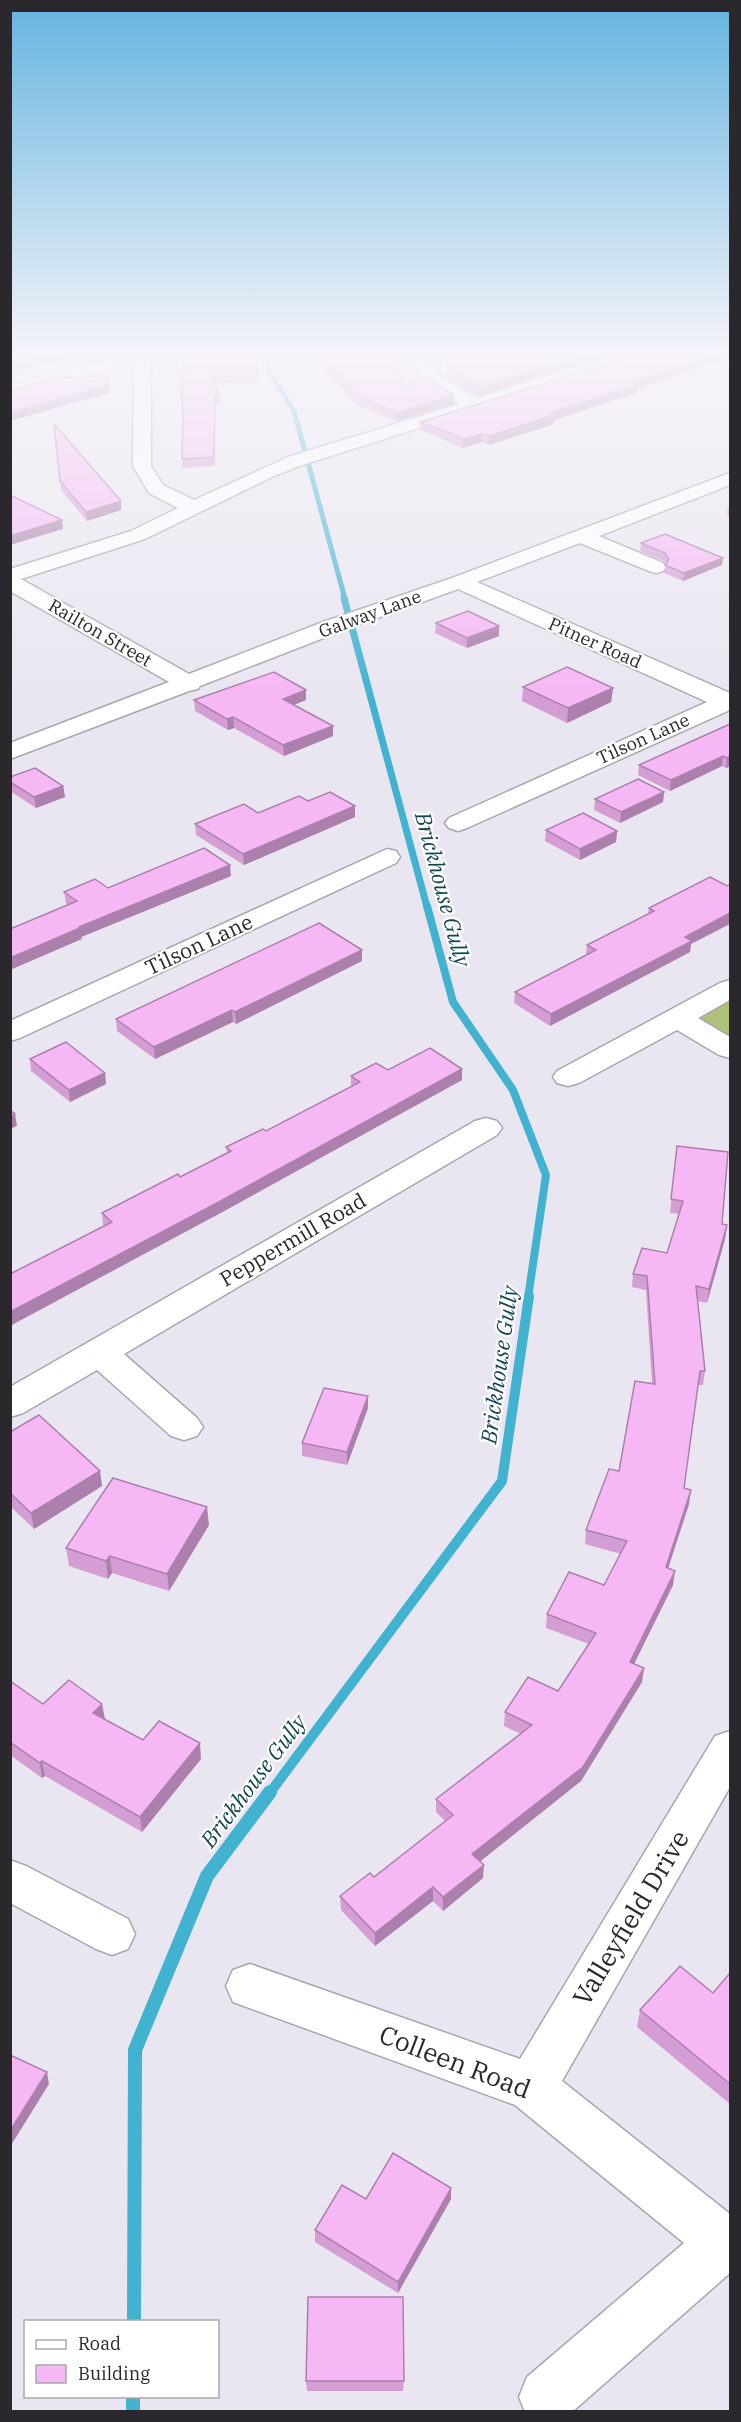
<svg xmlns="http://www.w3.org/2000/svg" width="741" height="2422" font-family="'IBM Plex Serif',serif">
<rect width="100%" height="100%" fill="#eae6f1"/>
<polygon fill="#aec27c" points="730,989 730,1049 679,1019"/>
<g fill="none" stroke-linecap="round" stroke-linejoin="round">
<polyline stroke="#41b3d1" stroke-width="5" points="266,356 268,370 294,411 345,599"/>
<polyline stroke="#41b3d1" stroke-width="7" points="344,598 427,907"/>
<polyline stroke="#41b3d1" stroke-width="8" points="427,906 453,1002 513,1090 546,1175 528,1298"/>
<polyline stroke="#41b3d1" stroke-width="10" points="269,1794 502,1481 529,1296"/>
<g stroke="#41b3d1" stroke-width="14">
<polyline points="134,2322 135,2050 207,1876 270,1792"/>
<polyline points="133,2396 133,2412"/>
</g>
<g stroke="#a9a5af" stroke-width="3">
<g id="minor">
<path d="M118,356H151V466L163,485L194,500L288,457L460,404C436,393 420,380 411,356H427L441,377L477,398L612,356H638L636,360L302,465L274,476L145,539L21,579L189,674L323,622L452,578L730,473V485L599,536L663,563L666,567L663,571L656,573L649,571L580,543L477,582L730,693V710L467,828L458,831L449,828L445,823L449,818L707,702L458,589L339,632L200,686L198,689L189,691L10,759V743L169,682L10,591V569L131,531L178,508L149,493L133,466L134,362L10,396V385Z"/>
<polygon points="387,849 396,851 400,857 396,863 20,1038 10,1041 10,1021"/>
<polygon points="730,980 730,1000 698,1018 730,1037 730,1058 719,1055 677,1030 579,1083 568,1086 557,1083 553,1077 557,1071 720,983"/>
<polygon points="486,1118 497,1121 502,1128 497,1135 124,1354 197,1418 203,1427 197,1436 184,1440 171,1436 97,1370 23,1413 10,1417 10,1387 475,1121"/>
<polygon points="730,1731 730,1787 562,2081 730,2214 730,2273 572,2412 525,2412 519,2397 527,2377 684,2243 515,2105 233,2002 226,1986 233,1970 250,1964 520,2059 715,1736"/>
<polygon points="10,1860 26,1866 128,1919 135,1934 128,1949 112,1955 96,1949 10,1903"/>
</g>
</g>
<use href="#minor" fill="#fff" fill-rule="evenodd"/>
</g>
<g fill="#d49dd3">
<polygon points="257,356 258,382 215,384 219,396 220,404 215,405 215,466 182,468 183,416 182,388 179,372"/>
<polygon points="314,356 392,356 404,386 454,404 397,421 359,406 314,362"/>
<polygon points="493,356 604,356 477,396 446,377 446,369"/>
<polygon points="637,389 636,393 554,420 554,424 489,445 482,442 463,448 420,430 420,422"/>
<polygon points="54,424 121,501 121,510 87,521 61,490"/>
<polygon points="730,506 730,517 727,515 728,507"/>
<polygon points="641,543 722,565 683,581 664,573 666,564 664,561 640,551"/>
<polygon points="436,623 499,636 467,648 435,633"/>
<polygon points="523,687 613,688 611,702 567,723 522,701"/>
<polygon points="306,690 306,700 294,705 333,736 284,756 234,728 228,730 195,711 194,700"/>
<polygon points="730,724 730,766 726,768 722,766 670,791 638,775 639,765"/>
<polygon points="10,777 63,786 65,797 36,808 10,791"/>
<polygon points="664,792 663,802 620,823 594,810 595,799"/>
<polygon points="308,801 355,806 355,817 244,865 196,835 195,824 258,813"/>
<polygon points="546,830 617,831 616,842 580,860 545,841"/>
<polygon points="231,876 81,937 82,939 67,905 66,903 64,892"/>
<polygon points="710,877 691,944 690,952 550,1026 514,1003 515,992 586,955 587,945 648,914 649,908"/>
<polygon points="362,961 236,1024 233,1022 155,1059 117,1031 116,1019"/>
<polygon points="30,1059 105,1073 106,1084 70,1102 31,1071"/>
<polygon points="388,1070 462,1080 215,1216 103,1225 102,1213 180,1177 227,1153 226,1147 266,1131 351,1087 351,1076"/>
<polygon points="677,1146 722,1224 727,1225 725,1239 707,1303 698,1301 705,1371 703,1385 698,1385 684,1488 689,1504 668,1568 673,1585 634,1664 644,1668 642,1682 581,1781 480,1861 483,1878 443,1911 433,1901 375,1946 341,1910 340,1896 374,1877 445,1821 436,1812 436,1799 521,1734 504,1726 505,1712 558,1691 589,1644 546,1628 547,1614 604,1585 621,1554 585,1544 586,1530 619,1471 652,1384 646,1290 632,1287 633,1274 667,1253 679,1214 670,1213"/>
<polygon points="368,1396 368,1408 347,1465 302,1456 302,1443"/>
<polygon points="10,1432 100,1471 102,1486 34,1529 10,1506"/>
<polygon points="209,1525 169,1591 112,1573 108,1579 69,1566 66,1548"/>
<polygon points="10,1681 43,1704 102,1704 104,1719 143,1740 201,1759 142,1832 45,1776 42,1778 10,1755"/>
<polygon points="730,1973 730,2104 637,2027 640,2010 713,1993"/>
<polygon points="451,2188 451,2199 398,2293 315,2242 315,2230 366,2199"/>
<polygon points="306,2381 404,2381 403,2391 307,2391"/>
</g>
<g fill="#ac80ac">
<polygon points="44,356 74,356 10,373 10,365"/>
<polygon points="580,356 604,356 477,396 478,388"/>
<polygon points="712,356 730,356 730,357 637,389 636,393 554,420 554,424 489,445 489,436 632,383"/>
<polygon points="109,385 109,393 10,421 10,413"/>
<polygon points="454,395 454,404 397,421 397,413"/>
<polygon points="482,434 482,442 463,448 464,439"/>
<polygon points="121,501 121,510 87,521 86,512"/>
<polygon points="62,520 63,529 10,545 10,536"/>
<polygon points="723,558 722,565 683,581 684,573"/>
<polygon points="499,626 499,636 467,648 467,638"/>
<polygon points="613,688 611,702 567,723 568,708"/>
<polygon points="306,690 306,700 283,709 283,699"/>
<polygon points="233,717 234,728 228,730 227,719"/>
<polygon points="333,726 333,736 284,756 283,745"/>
<polygon points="723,756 722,766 670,791 671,780"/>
<polygon points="730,756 730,766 726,768 727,758"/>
<polygon points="63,786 65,797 36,808 34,797"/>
<polygon points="664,792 663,802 620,823 621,812"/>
<polygon points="355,806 355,817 244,865 243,854"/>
<polygon points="617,831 616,842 580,860 580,849"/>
<polygon points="230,865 231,876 81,937 82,939 10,970 10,958 79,927"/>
<polygon points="730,913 730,924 691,944 690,952 550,1026 551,1014 685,937"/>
<polygon points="362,950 362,961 236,1024 235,1012"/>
<polygon points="232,1010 233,1022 155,1059 154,1047"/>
<polygon points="462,1069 462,1080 215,1216 10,1326 10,1312"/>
<polygon points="105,1073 106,1084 70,1102 69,1090"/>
<polygon points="15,1114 17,1126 10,1129 10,1117"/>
<polygon points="727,1225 725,1239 707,1303 709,1289"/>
<polygon points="368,1396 368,1408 347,1465 347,1452"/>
<polygon points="100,1471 102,1486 34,1529 31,1513"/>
<polygon points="691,1490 689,1504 664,1581 666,1567"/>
<polygon points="207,1507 209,1525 169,1591 167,1574"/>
<polygon points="110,1556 112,1573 108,1579 106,1561"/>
<polygon points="675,1571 673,1585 628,1676 630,1662"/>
<polygon points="644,1668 642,1682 581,1781 472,1868 472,1854"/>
<polygon points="102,1704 105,1719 93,1713"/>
<polygon points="200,1743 201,1759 142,1832 140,1817"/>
<polygon points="42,1761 45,1776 42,1778 40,1763"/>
<polygon points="484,1865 483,1878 443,1911 443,1897"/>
<polygon points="433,1887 433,1901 375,1946 375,1933"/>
<polygon points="47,2072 49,2084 10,2147 10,2131"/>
<polygon points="451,2188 451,2199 398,2293 398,2282"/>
</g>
<g fill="#f6b7f5" stroke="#ac80ac" stroke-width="1.5">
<polygon points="10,356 44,356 10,365"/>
<polygon points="183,356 257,356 257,374 212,376 219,396 215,396 214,457 182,459 183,414 181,389 183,388 179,372 184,371"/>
<polygon points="316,356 392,356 404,386 428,378 454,395 397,413 359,397"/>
<polygon points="448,356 486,356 486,358 493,356 580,356 478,388 446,369"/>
<polygon points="632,356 712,356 632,383 637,385 549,413 554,415 489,436 482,434 464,439 420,422"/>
<polygon points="107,375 109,385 10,413 10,390 55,378"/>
<polygon points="54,424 121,501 86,512 60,481"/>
<polygon points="10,495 62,520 10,536"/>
<polygon points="665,534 723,558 684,573 665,565 669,559 665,553 641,543"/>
<polygon points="468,611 499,626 467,638 436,623"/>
<polygon points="567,667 613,688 568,708 523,687"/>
<polygon points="274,672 306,690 283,699 333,726 283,745 233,717 227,719 194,700"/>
<polygon points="730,724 730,756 727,758 723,756 671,780 639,765"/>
<polygon points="35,768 63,786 34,797 10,782 10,777"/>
<polygon points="638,779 664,792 621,812 595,799"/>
<polygon points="330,792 355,806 243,854 195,824 244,804 258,813 299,796 308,801"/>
<polygon points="583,813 617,831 580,849 546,830"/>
<polygon points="204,848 230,865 79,927 80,928 10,958 10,929 77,901 64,892 95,879 108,888"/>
<polygon points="710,877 727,886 730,884 730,913 685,937 692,941 551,1014 515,992 596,950 587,945 654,911 649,908"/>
<polygon points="319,923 362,950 235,1012 232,1010 154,1047 116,1019"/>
<polygon points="66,1042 105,1073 69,1090 30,1059"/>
<polygon points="430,1048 462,1069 215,1204 10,1312 10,1274 112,1222 102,1213 178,1174 180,1177 231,1151 226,1147 263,1129 266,1131 360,1082 351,1076 376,1063 388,1070"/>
<polygon points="10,1110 15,1114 10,1117"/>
<polygon points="677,1146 728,1152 722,1224 727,1225 709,1289 696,1286 705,1371 700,1371 684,1488 691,1490 666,1567 675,1571 630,1662 644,1668 583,1767 472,1854 484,1865 443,1897 433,1887 375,1933 340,1896 370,1873 374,1877 453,1815 436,1799 532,1725 505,1712 528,1677 558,1691 596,1633 547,1614 569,1572 604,1585 627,1541 586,1530 609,1469 619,1471 635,1381 655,1384 647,1276 633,1274 642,1248 667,1253 683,1201 671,1199"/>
<polygon points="324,1388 368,1396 347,1452 302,1443"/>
<polygon points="39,1415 100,1471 31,1513 10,1493 10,1432"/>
<polygon points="113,1478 207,1507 167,1574 110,1556 106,1561 66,1548"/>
<polygon points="69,1680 102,1704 93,1713 143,1740 159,1721 200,1743 140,1817 42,1761 40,1763 10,1742 10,1681 43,1704"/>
<polygon points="680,1966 713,1993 730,1973 730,2084 640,2010"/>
<polygon points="10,2055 47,2072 10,2131"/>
<polygon points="393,2153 451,2188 398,2282 315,2230 342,2185 366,2199"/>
<polygon points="308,2297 403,2297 404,2381 306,2381"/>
</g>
<linearGradient id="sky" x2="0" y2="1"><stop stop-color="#65b4df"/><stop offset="0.51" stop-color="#f6f4f9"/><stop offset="1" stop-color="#f6f4f9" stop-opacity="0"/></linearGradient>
<rect width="741" height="695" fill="url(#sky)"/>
<g text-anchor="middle" stroke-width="4.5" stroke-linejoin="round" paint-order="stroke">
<g font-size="18" fill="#2a282c" stroke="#fff">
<text transform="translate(370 614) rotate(-20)" y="6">Galway Lane</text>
<text transform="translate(100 633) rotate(30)" y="6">Railton Street</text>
<text transform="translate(595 643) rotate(24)" y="6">Pitner Road</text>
<text transform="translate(643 739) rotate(-24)" y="6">Tilson Lane</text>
</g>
<g font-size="21" fill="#2a282c" stroke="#fff">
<text transform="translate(199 945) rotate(-25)" y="7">Tilson Lane</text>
<text transform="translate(293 1240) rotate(-30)" y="7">Peppermill Road</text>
</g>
<g font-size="22" font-style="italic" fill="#134551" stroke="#fff">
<text transform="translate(443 889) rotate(75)" y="8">Brickhouse Gully</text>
<text transform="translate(499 1365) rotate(-82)" y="8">Brickhouse Gully</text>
<text transform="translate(253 1781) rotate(-53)" y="8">Brickhouse Gully</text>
</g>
<g font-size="26" fill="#2a282c" stroke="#fff">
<text transform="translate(631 1918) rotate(-59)" y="9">Valleyfield Drive</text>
<text transform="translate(455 2062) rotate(21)" y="9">Colleen Road</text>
</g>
</g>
<rect width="741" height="2422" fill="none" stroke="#2a282c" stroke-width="24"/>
<rect x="24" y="2320" width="195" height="78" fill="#ffffff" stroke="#aaa9ab" stroke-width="1.5"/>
<rect x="36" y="2340" width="30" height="9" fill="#ffffff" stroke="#aaa9ab" stroke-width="1.5"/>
<text x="78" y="2350" font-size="18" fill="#2a282c">Road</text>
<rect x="36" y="2365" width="30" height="18" fill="#f6b7f5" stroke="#aaa9ab" stroke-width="1.5"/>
<text x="78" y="2380" font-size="18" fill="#2a282c">Building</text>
</svg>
